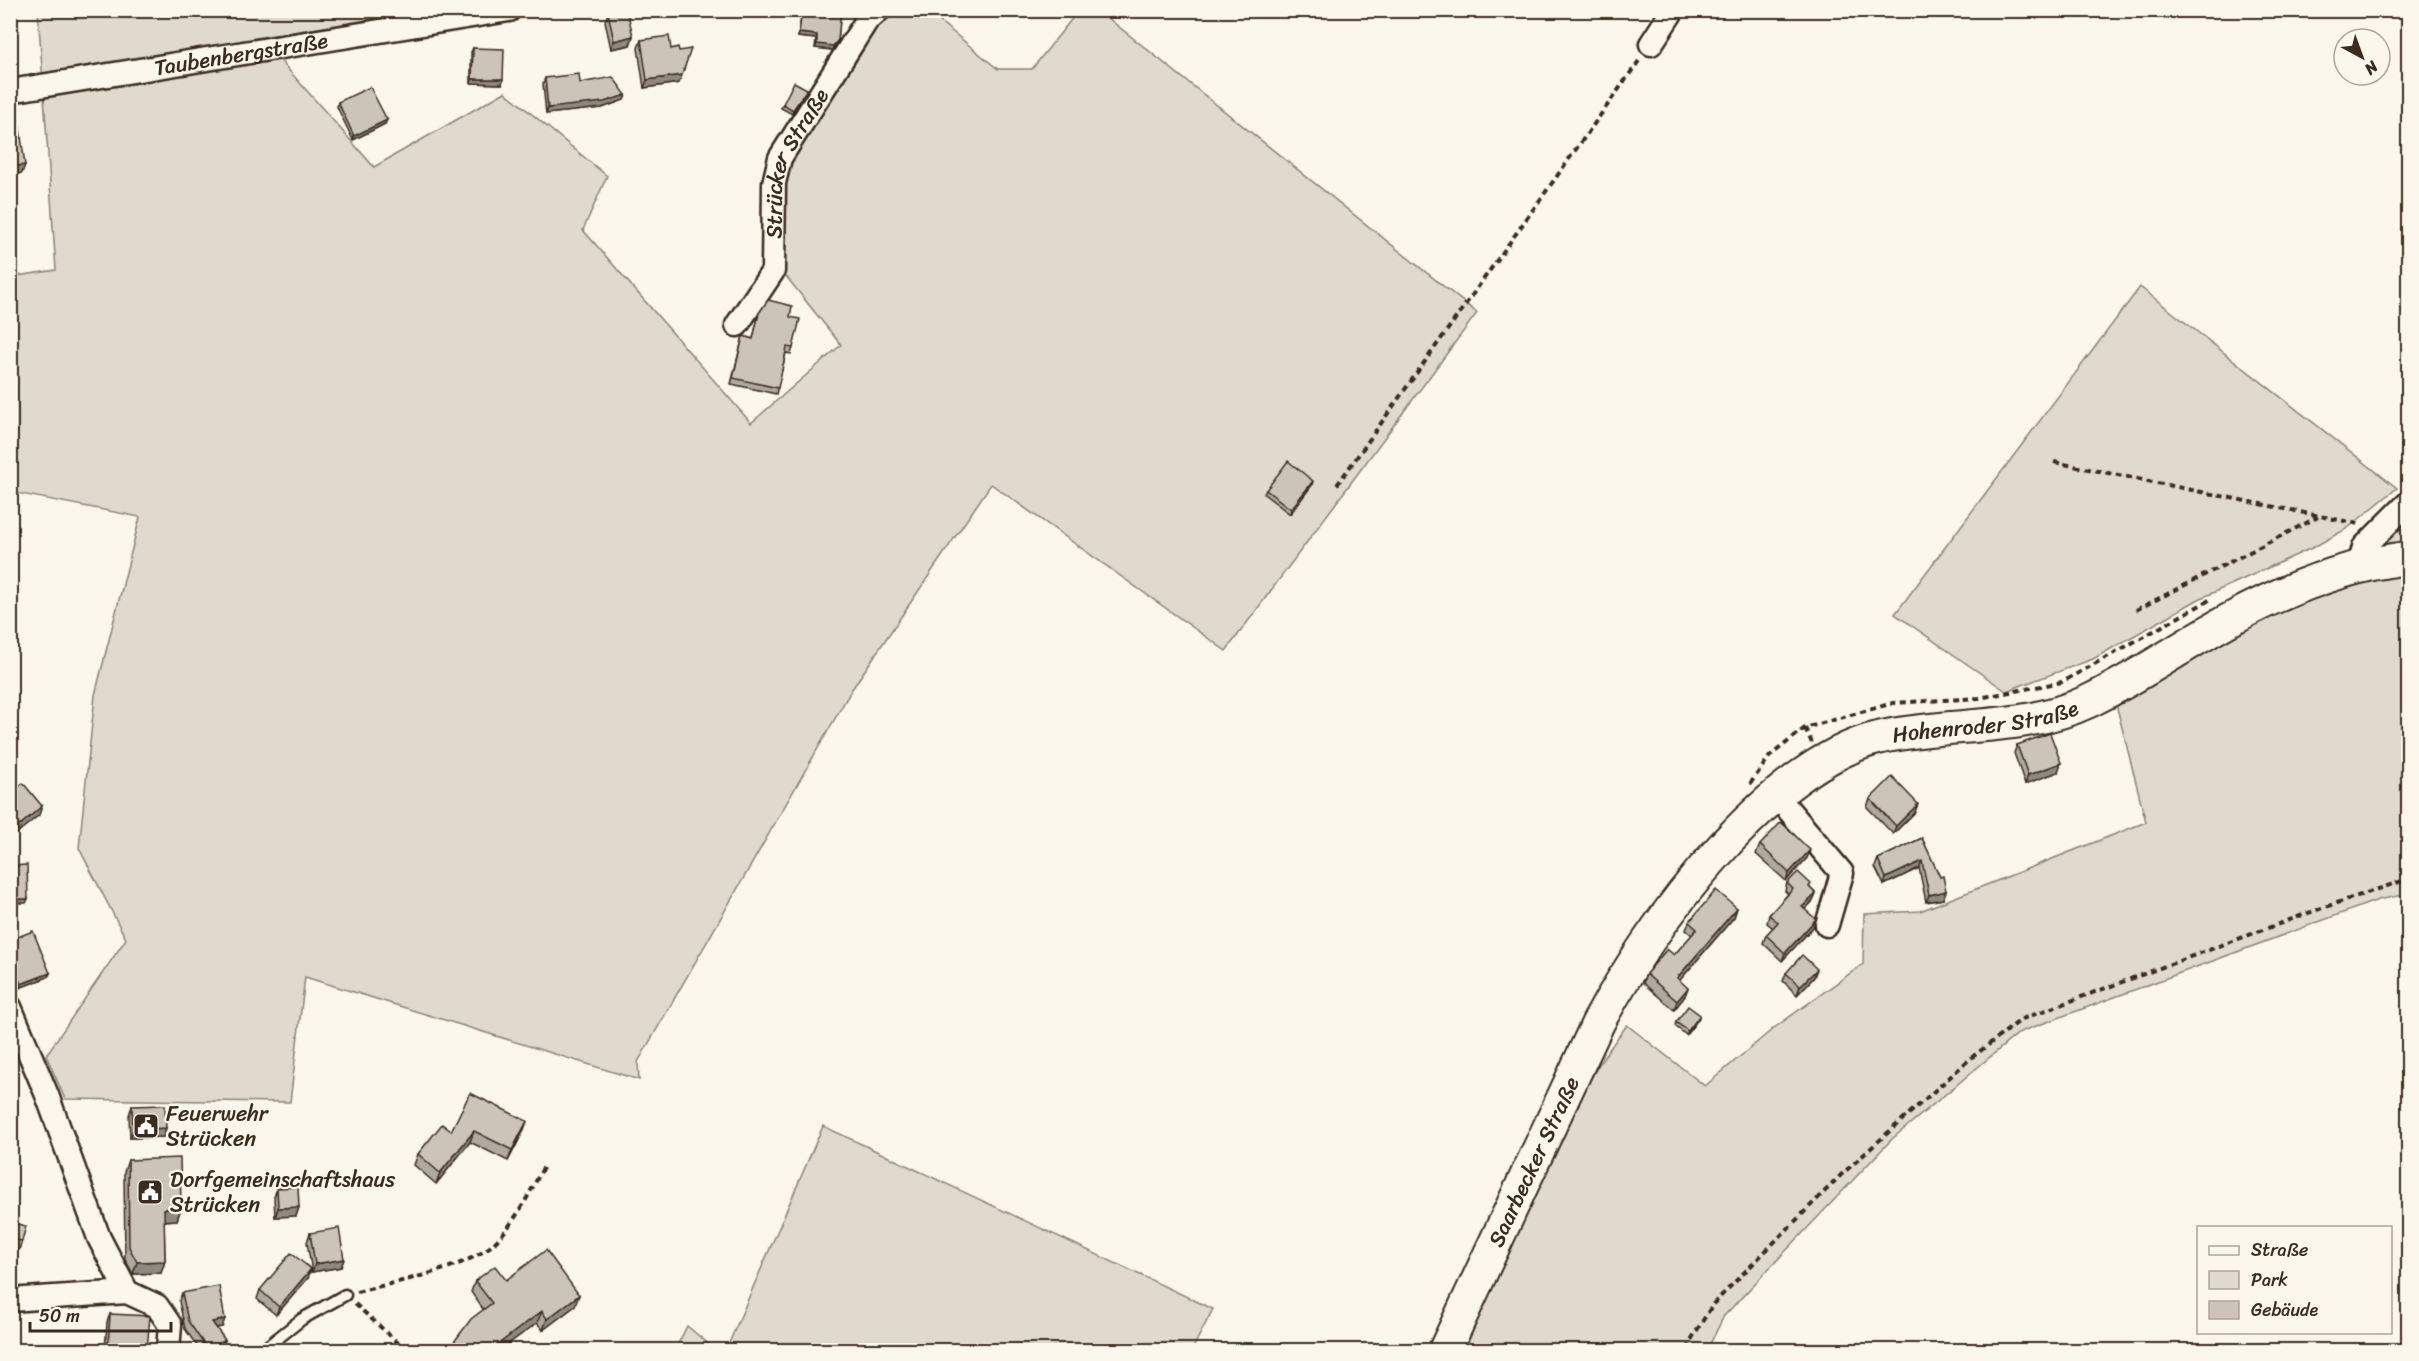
<svg xmlns="http://www.w3.org/2000/svg" width="2419" height="1361" font-family="Sriracha,sans-serif">
<rect width="100%" height="100%" fill="#fbf7ec"/>
<filter id="ink" filterUnits="userSpaceOnUse"><feTurbulence type="fractalNoise" baseFrequency=".0167" numOctaves="2"/><feDisplacementMap in="SourceGraphic" scale="12" xChannelSelector="R" yChannelSelector="G"/><feConvolveMatrix kernelMatrix="1 2 1 2 8 2 1 2 1" color-interpolation-filters="sRGB"/></filter>
<g filter="url(#ink)">
<g fill="#dfd9ce" stroke="#8d8276" stroke-width="1.5">
<polygon points="38,11 437,11 264,42 374,167 505,92 607,176 583,230 751,423 841,345 785,275 780,182 799,147 875,24 891,11 927,11 998,69 1032,69 1078,11 1099,11 1477,313 1226,651 991,484 852,689 638,1062 639,1080 305,977 290,1102 65,1099 46,1055 126,939 79,848 95,695 140,517 11,492 11,277 56,270"/>
<polygon points="2140,287 2397,488 2348,528 2314,547 2199,599 2093,659 2006,691 1895,614"/>
<polygon points="2408,514 2408,546 2385,548 2388,534"/>
<path d="M2408,569V894L2378,900L2020,1032L1892,1139L1724,1316L1707,1350H1461C1510,1240 1553,1121 1627,1025L1705,1086L1774,1028L1863,964L1864,914L1920,911L2146,822L2116,704L2244,628L2359,575Z"/>
<polygon points="823,1126 1213,1309 1192,1350 726,1350"/>
<polygon points="687,1326 716,1350 675,1350"/>
</g>
<g fill="none" stroke-linecap="round" stroke-linejoin="round">
<g stroke="#3b2a1e" stroke-width="15">
<polyline id="service" points="263,1350 302,1319 345,1295"/>
</g>
<g stroke="#3b2a1e" stroke-width="27">
<g id="minor">
<polyline points="1651,44 1673,10"/>
<path id="s1" d="M10,91L509,10"/>
<path id="s2" d="M737,325L773,271L774,183L780,158L867,20L879,10"/>
<polyline points="2359,566 2364,547 2408,503"/>
<polyline points="1776,795 1842,873 1827,925"/>
<polyline points="10,1007 47,1095 99,1238 127,1292 157,1306 170,1325 168,1350"/>
<polyline points="10,1300 127,1292"/>
</g>
</g>
<g stroke="#3b2a1e" stroke-width="36">
<g id="secondary">
<path id="s3" d="M1445,1350L1598,1023C1650,926 1769,762 1882,737C1950,722 2024,732 2089,701C2137,678 2182,646 2229,620C2284,590 2346,565 2408,558"/>
</g>
</g>
<g stroke="#3b2a1e" stroke-width="4" stroke-dasharray="6 4.5" stroke-linecap="butt">
<polyline points="2054,462 2359,524"/>
<polyline points="1337,485 1641,58"/>
<polyline points="2136,610 2318,517"/>
<polyline points="1805,728 1812,743"/>
<polyline points="1750,784 1770,756 1805,728 1893,703 1979,698 2062,682 2213,598"/>
<path d="M357,1292C394,1282 462,1270 491,1246C515,1224 529,1194 544,1166"/>
<polyline points="355,1304 406,1350"/>
<polyline points="1688,1350 1691,1340 1713,1304 1841,1175 1971,1058 2022,1019 2322,908 2408,879"/>
</g>
<use href="#service" stroke="#fbf7ec" stroke-width="10"/>
<use href="#minor" stroke="#fbf7ec" stroke-width="22"/>
<use href="#secondary" stroke="#fbf7ec" stroke-width="32"/>
</g>
<g fill="#afa99f" stroke="#3b2a1e" stroke-width="1.5">
<polygon points="802,10 841,10 838,40 832,50 815,48 816,39 798,37"/>
<polygon points="973,10 986,10 981,17"/>
<polygon points="608,13 633,36 630,45 611,49 605,21"/>
<polygon points="641,40 671,49 679,83 644,88 638,48"/>
<polygon points="473,48 502,84 471,83 471,52"/>
<polygon points="545,78 580,83 626,95 624,100 602,108 546,114 543,84"/>
<polygon points="805,93 792,114 781,108 783,104"/>
<polygon points="338,102 385,124 353,140 337,107"/>
<polygon points="759,313 790,317 793,348 791,354 786,353 776,394 731,384 743,336 753,339"/>
<polygon points="1312,485 1290,514 1264,494 1266,490"/>
<polygon points="2017,745 2058,772 2025,784 2014,753"/>
<polygon points="1870,799 1915,812 1893,834 1867,807"/>
<polygon points="1922,838 1946,891 1943,899 1926,902 1919,868 1884,885 1875,867 1878,859"/>
<polygon points="1760,845 1807,858 1786,881 1756,854"/>
<polygon points="1787,883 1810,888 1816,894 1813,901 1805,909 1813,927 1782,961 1763,943 1766,935 1773,928 1767,923 1769,915 1788,894 1785,891"/>
<polygon points="1737,908 1734,917 1680,980 1685,996 1674,1010 1643,983 1646,974 1674,955 1692,935 1686,930 1689,922"/>
<polygon points="10,940 50,973 48,977 19,988 10,967"/>
<polygon points="1786,973 1814,977 1797,995 1783,981"/>
<polygon points="1698,1019 1686,1035 1675,1026 1676,1022"/>
<polygon points="132,1106 166,1128 163,1137 130,1138 129,1115"/>
<polygon points="527,1121 523,1132 508,1161 470,1142 436,1184 414,1165 418,1154 451,1131"/>
<polygon points="128,1160 181,1208 177,1220 164,1221 165,1261 161,1273 133,1274 125,1259 124,1172"/>
<polygon points="277,1188 299,1207 296,1216 275,1217 274,1197"/>
<polygon points="10,1222 22,1241 19,1250 10,1248"/>
<polygon points="310,1233 344,1259 341,1267 312,1272 307,1242"/>
<polygon points="308,1278 276,1315 257,1299 260,1290"/>
<polygon points="506,1280 575,1306 543,1330 537,1323 483,1309 471,1292 475,1281"/>
<polygon points="182,1293 222,1327 216,1328 225,1340 222,1348 218,1350 200,1350 185,1329 179,1301"/>
<polygon points="110,1314 147,1350 105,1350 107,1322"/>
</g>
<g fill="#8f8982" stroke="#3b2a1e" stroke-width="1.5">
<polygon points="799,33 817,35 816,39 798,37"/>
<polygon points="633,36 630,45 611,49 614,41"/>
<polygon points="838,40 832,50 815,48 817,44"/>
<polygon points="682,75 679,83 644,88 647,80"/>
<polygon points="472,79 503,79 502,84 471,83"/>
<polygon points="807,89 805,93 792,114 793,110"/>
<polygon points="626,95 624,100 602,108 546,114 548,108"/>
<polygon points="387,120 385,124 353,140 354,136"/>
<polygon points="25,165 22,173 10,175 10,167"/>
<polygon points="1313,481 1312,485 1290,514 1291,509"/>
<polygon points="2061,763 2058,772 2025,784 2028,775"/>
<polygon points="1918,804 1915,812 1893,834 1896,826"/>
<polygon points="42,806 39,815 10,839 12,832"/>
<polygon points="1810,850 1807,858 1786,881 1789,873"/>
<polygon points="1922,861 1919,868 1884,885 1886,878"/>
<polygon points="1946,891 1943,899 1926,902 1929,895"/>
<polygon points="1816,894 1813,901 1799,915 1802,907"/>
<polygon points="10,899 28,899 26,903 10,903"/>
<polygon points="1737,908 1734,917 1674,987 1677,978"/>
<polygon points="1816,919 1813,927 1782,961 1785,953"/>
<polygon points="1817,969 1814,977 1797,995 1800,986"/>
<polygon points="50,973 48,977 19,988 21,984"/>
<polygon points="1688,988 1685,996 1674,1010 1677,1001"/>
<polygon points="1700,1015 1698,1019 1686,1035 1688,1031"/>
<polygon points="527,1121 523,1132 508,1161 512,1150"/>
<polygon points="166,1128 163,1137 130,1138 133,1130"/>
<polygon points="474,1131 470,1142 436,1184 440,1173"/>
<polygon points="299,1207 296,1216 275,1217 278,1208"/>
<polygon points="181,1208 177,1220 159,1221 164,1209"/>
<polygon points="344,1259 341,1267 312,1272 315,1264"/>
<polygon points="165,1261 161,1273 133,1274 137,1262"/>
<polygon points="311,1269 308,1278 276,1315 279,1307"/>
<polygon points="579,1295 575,1306 543,1330 547,1319"/>
<polygon points="542,1311 537,1323 500,1350 494,1350 501,1342"/>
<polygon points="225,1319 222,1327 209,1329 212,1322"/>
<polygon points="225,1340 222,1348 218,1350 209,1350"/>
</g>
<g fill="#ccc4b9" stroke="#3b2a1e" stroke-width="1.5">
<polygon points="619,10 627,10 633,36 614,41 608,13"/>
<polygon points="802,10 841,10 838,40 833,46 817,44 817,35 799,33"/>
<polygon points="669,36 671,49 678,47 679,51 691,49 682,75 647,80 641,40"/>
<polygon points="473,48 504,49 503,79 472,79"/>
<polygon points="579,74 580,83 613,77 626,95 604,102 548,108 545,78"/>
<polygon points="794,82 807,89 793,110 783,104"/>
<polygon points="370,87 387,120 354,136 338,102"/>
<polygon points="18,115 25,165 10,167 10,116"/>
<polygon points="768,300 792,306 790,317 800,319 793,348 787,347 778,388 733,378 743,336 753,339 759,313"/>
<polygon points="1288,461 1313,481 1291,509 1266,490"/>
<polygon points="2050,733 2061,763 2028,775 2017,745"/>
<polygon points="1892,777 1918,804 1896,826 1870,799"/>
<polygon points="23,783 42,806 12,832 10,829 10,794"/>
<polygon points="1781,822 1810,850 1789,873 1760,845"/>
<polygon points="1922,838 1940,877 1943,876 1946,891 1929,895 1922,861 1886,878 1878,859"/>
<polygon points="27,865 28,899 10,899 10,866"/>
<polygon points="1798,872 1811,884 1809,887 1816,894 1802,907 1816,919 1785,953 1766,935 1778,922 1769,915 1793,889 1787,883"/>
<polygon points="1716,890 1737,908 1677,978 1688,988 1677,1001 1646,974 1667,949 1674,955 1697,929 1689,922"/>
<polygon points="33,931 50,973 21,984 10,959 10,940"/>
<polygon points="1802,955 1817,969 1800,986 1786,973"/>
<polygon points="1688,1006 1700,1015 1688,1031 1676,1022"/>
<polygon points="470,1093 527,1121 512,1150 474,1131 440,1173 418,1154 442,1124 451,1131"/>
<polygon points="165,1105 166,1128 133,1130 132,1106"/>
<polygon points="180,1158 181,1208 164,1209 165,1261 137,1262 129,1247 128,1160"/>
<polygon points="298,1187 299,1207 278,1208 277,1188"/>
<polygon points="10,1222 26,1226 22,1241 10,1239"/>
<polygon points="339,1228 344,1259 315,1264 310,1233"/>
<polygon points="546,1250 579,1295 547,1319 542,1311 501,1342 494,1350 448,1350 471,1319 492,1303 475,1281 495,1266 506,1280"/>
<polygon points="291,1253 311,1269 279,1307 260,1290"/>
<polygon points="219,1286 225,1319 212,1322 225,1340 208,1350 188,1321 182,1293"/>
<polygon points="110,1314 150,1316 147,1350 108,1350"/>
</g>
</g>
<defs>
<g id="civic-square" transform="scale(1.35)"><rect x="-9" y="-9" width="18" height="18" rx="4" fill="#3b2a1e" stroke="#fbf7ec"/><path d="M-.6-6.5H3V-4.5H.6V-3L4-1V1h2V6H-6V1h2V-1L-.6-3ZM-1.2 2.5V6h2.4V2.5Z" fill="#fff"/></g>
</defs>
<g fill-rule="evenodd">
<use href="#civic-square" x="146" y="1126"/>
<use href="#civic-square" x="150" y="1192"/>
</g>
<g text-anchor="middle" stroke-width="4.5" stroke-linejoin="round" paint-order="stroke">
<g font-size="22" fill="#3b2a1e" stroke="#fbf7ec">
<text dy="8" stroke="none"><textPath href="#s1" startOffset="234">Taubenbergstraße</textPath></text>
<text dy="8" stroke="none"><textPath href="#s2" startOffset="178">Strücker Straße</textPath></text>
<text dy="8" stroke="none"><textPath href="#s3" startOffset="878">Hohenroder Straße</textPath></text>
<text dy="8" stroke="none"><textPath href="#s3" startOffset="208">Saarbecker Straße</textPath></text>
</g>
<g font-size="22" fill="#3b2a1e" stroke="#fbf7ec" text-anchor="start">
<text x="166" y="1121">Feuerwehr<tspan x="166" dy="25">Strücken</tspan></text>
<text x="170" y="1187">Dorfgemeinschaftshaus<tspan x="170" dy="25">Strücken</tspan></text>
</g>
</g>
<rect width="2419" height="1361" fill="none" stroke="#fbf7ec" stroke-width="36"/>
<rect x="18" y="18" width="2383" height="1325" fill="none" stroke="#3b2a1e" stroke-width="2" filter="url(#ink)"/>
<rect x="2197" y="1226" width="195" height="108" fill="#fbf7ec" stroke="#aea59a" stroke-width="1.5"/>
<rect x="2209" y="1246" width="30" height="9" fill="#fbf7ec" stroke="#aea59a" stroke-width="1.5"/>
<text x="2251" y="1256" font-size="18" fill="#3b2a1e">Straße</text>
<rect x="2209" y="1271" width="30" height="18" fill="#dfd9ce" stroke="#aea59a" stroke-width="1.5"/>
<text x="2251" y="1286" font-size="18" fill="#3b2a1e">Park</text>
<rect x="2209" y="1301" width="30" height="18" fill="#ccc4b9" stroke="#aea59a" stroke-width="1.5"/>
<text x="2251" y="1316" font-size="18" fill="#3b2a1e">Gebäude</text>
<g transform="translate(2362 57) rotate(139)"><circle r="28" fill="#fbf7ec" stroke="#aea59a" stroke-width="1.5"/>
<path d="M0-4.5L10 22L0 15L-10 22Z" fill="#3b2a1e"/>
<text y="-9" font-size="16" font-weight="bold" text-anchor="middle" fill="#3b2a1e">N</text>
</g>
<path d="M30 1322v9h141v-9" fill="none" stroke="#3b2a1e" stroke-width="3"/>
<text x="39" y="1322" font-size="18" fill="#3b2a1e" stroke="#fbf7ec" stroke-width="4.5" paint-order="stroke">50 m</text>
</svg>
